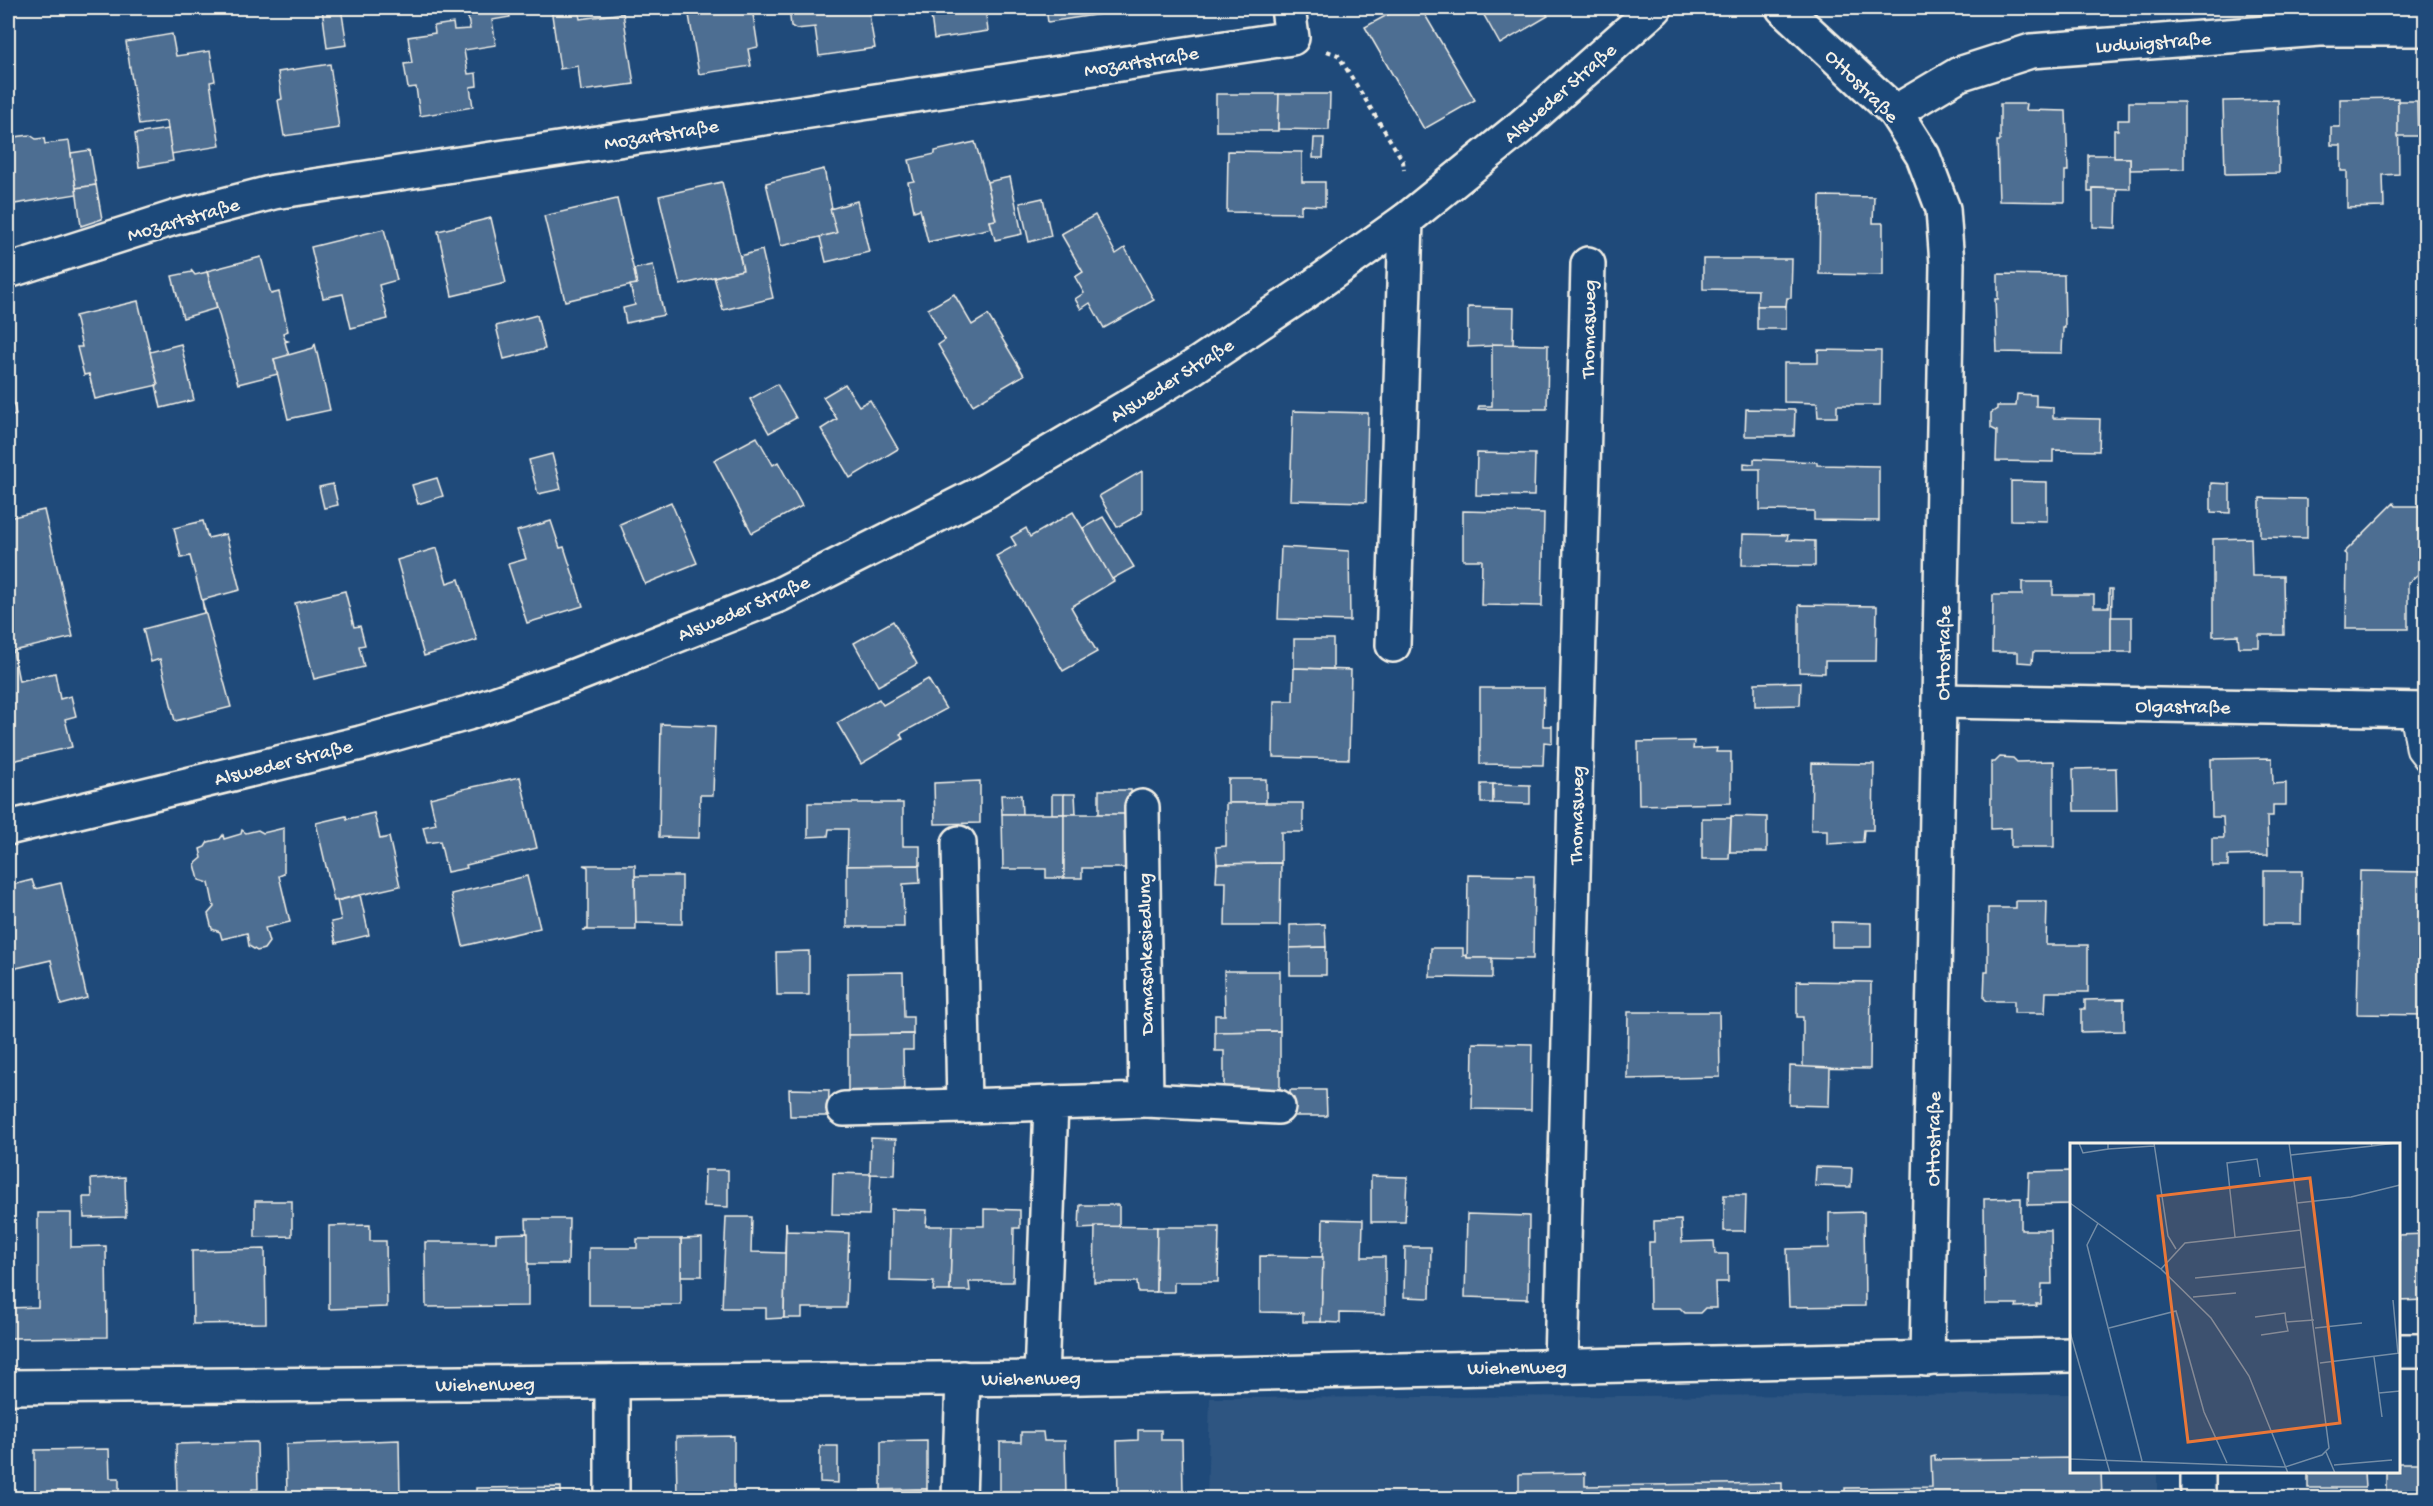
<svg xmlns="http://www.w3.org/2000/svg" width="2433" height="1506" font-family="'Gochi Hand',sans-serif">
<rect width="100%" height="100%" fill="#1f4a7a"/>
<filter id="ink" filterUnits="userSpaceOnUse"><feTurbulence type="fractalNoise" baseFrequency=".0167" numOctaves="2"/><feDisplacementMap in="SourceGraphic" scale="12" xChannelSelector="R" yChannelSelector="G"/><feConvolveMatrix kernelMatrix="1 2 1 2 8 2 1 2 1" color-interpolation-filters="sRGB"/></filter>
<g filter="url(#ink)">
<polygon fill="#2d5581" points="2071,1394 2072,1472 2157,1472 2157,1498 1207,1498 1210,1398"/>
<g fill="#4d6e92" stroke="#f4f1e8" stroke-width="1.5">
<polygon points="322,8 341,8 347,45 327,48"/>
<polygon points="466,8 508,8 510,17 492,20 496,45 464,50 468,74 476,73 477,86 470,87 473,107 420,116 416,87 408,88 404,64 412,63 408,37 435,33 434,26 453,23 454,30 470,29"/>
<polygon points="551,8 578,8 580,19 623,13 634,84 581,91 578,66 560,69"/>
<polygon points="739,8 752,8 758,47 748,49 751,66 699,74 689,15"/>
<polygon points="789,8 868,8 875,48 819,56 815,27 796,29 791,26"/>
<polygon points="930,8 985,8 988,31 934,39"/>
<polygon points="1046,8 1100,8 1101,14 1048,22"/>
<polygon points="1400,8 1421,8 1475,100 1424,129 1365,27"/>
<polygon points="1480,8 1551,8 1545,11 1548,16 1500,44"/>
<polygon points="172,34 176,56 210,51 215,81 210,82 220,146 171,154 167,121 139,125 126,42"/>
<polygon points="330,64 339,128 284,136 278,100 282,99 278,72"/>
<polygon points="1216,94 1279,94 1278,131 1216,131"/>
<polygon points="1279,94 1330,94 1329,130 1278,129"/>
<polygon points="2398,98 2399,174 2383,175 2384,207 2347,208 2347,171 2341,171 2341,145 2331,145 2331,127 2340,127 2340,99"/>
<polygon points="2278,100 2279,173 2225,174 2223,101"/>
<polygon points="2398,101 2417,101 2418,136 2398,136"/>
<polygon points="2129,102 2184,102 2184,169 2130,170 2130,158 2114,158 2114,130 2118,130 2118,120 2129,120"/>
<polygon points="2000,104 2027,104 2026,110 2066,111 2068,171 2065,171 2065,202 1999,201 1997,141 2000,141"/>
<polygon points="168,129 173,161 139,167 135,134"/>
<polygon points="30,135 36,139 44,138 45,144 69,141 77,194 8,205 8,143 14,137"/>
<polygon points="1314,138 1324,138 1323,158 1313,158"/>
<polygon points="975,142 987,182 996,220 990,221 992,228 928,242 920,209 914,211 908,182 914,181 909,160 935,154 935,151"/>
<polygon points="90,150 96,185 76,188 71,153"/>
<polygon points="1228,151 1302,152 1302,182 1325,182 1325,206 1301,205 1301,213 1227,212"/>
<polygon points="2088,155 2114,155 2114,158 2130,158 2130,189 2093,188 2093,192 2088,192"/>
<polygon points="824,169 837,233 781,246 766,183"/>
<polygon points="1010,177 1022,234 995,240 990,221 996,220 987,182"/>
<polygon points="722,182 743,270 680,285 659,196"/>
<polygon points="96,185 102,219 81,226 76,188"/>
<polygon points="2093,188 2117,189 2116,228 2093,227"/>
<polygon points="1820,196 1874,197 1873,223 1883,223 1883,275 1819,274"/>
<polygon points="1043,198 1051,236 1029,242 1020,203"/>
<polygon points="617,199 637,284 565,301 544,216"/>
<polygon points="857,201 869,252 826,262 820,237 837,233 830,209"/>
<polygon points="1095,215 1116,254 1125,248 1154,300 1104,328 1090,303 1081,309 1075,299 1084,293 1075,277 1083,272 1061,234"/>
<polygon points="491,218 506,283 452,296 438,231"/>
<polygon points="384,229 397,280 379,285 388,319 351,328 343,294 323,298 311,247"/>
<polygon points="762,250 773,298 723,310 714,277 743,270 740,256"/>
<polygon points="261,257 271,294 279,292 288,331 283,333 285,340 288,341 285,342 289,356 274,359 278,374 238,384 207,271"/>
<polygon points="1703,259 1792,259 1791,298 1787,298 1786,306 1757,306 1758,290 1703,289"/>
<polygon points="653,265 664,315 626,323 623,308 635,305 630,285 637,284 634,269"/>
<polygon points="191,270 195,275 207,272 217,308 183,318 172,276 192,272"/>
<polygon points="1998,274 2064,275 2065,328 2063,328 2062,353 1997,352 1995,299 1998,299"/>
<polygon points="954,294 972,325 988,315 1024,375 973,405 938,345 945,340 928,309"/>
<polygon points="138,301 158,385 95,399 89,374 84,375 77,347 82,347 75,316"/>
<rect x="1757" y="306" width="29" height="23"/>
<polygon points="1468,307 1514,308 1513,345 1468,347"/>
<polygon points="537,315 545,349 504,359 496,326"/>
<polygon points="181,344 194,400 161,408 156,385 158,385 150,352"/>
<polygon points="315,344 330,410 288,419 274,359 313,348"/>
<polygon points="1492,344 1548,345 1547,409 1478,409 1479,406 1492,406"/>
<polygon points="1818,350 1881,351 1880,405 1837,405 1837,417 1818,417 1817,403 1784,402 1784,363 1818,363"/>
<polygon points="8,377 16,415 8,417"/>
<polygon points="777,384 796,418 769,433 750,399"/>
<polygon points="845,384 859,406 870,400 898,449 850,478 821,429 837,419 823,397"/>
<polygon points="2017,394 2036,395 2036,406 2053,407 2053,418 2100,419 2099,451 2053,450 2053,462 1996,461 1997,431 1991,428 1991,413 1997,409 1997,406 2016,406"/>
<polygon points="1746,409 1795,410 1794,436 1745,436"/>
<polygon points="1293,411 1368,413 1366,502 1290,500"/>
<polygon points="757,437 773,465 778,462 802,506 752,533 714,460"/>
<polygon points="1477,453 1535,454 1534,496 1476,495"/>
<polygon points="552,454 561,489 538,494 529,460"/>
<polygon points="1754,459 1817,462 1817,465 1879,466 1879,521 1814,520 1814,511 1760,510 1760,469 1744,469 1744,463 1754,464"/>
<polygon points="1142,471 1142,513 1117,527 1099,496"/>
<polygon points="437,478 443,496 418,504 412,485"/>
<polygon points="2011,481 2047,482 2047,521 2011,520"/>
<polygon points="2211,483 2230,484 2230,513 2211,512"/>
<polygon points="333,484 338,505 324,508 319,487"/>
<polygon points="2260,498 2307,499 2307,538 2260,537"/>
<polygon points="671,502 697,563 645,584 620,524"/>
<polygon points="2394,503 2396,506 2426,506 2426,567 2408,583 2408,629 2346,629 2347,555 2344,553"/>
<polygon points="44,510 73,637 13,651 19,681 55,673 60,699 71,696 76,716 65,719 72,747 8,762 8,518"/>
<polygon points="1463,511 1544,513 1542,606 1481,605 1482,560 1463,560"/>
<polygon points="1073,512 1114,581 1071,607 1097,652 1063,671 996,556 1016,545 1011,537 1026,528 1030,537"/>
<polygon points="1103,517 1134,567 1112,579 1083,528"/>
<polygon points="203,521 208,538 226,534 240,590 202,600 190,556 181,558 174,528"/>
<polygon points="551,521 560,548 564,547 583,606 527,623 508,564 526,559 517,531"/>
<polygon points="1743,534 1788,535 1787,540 1815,541 1815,566 1742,565"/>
<polygon points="2251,538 2252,576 2283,576 2284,635 2259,635 2259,647 2239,647 2238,635 2213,636 2213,539"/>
<polygon points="1281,547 1349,551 1350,621 1278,619"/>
<polygon points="437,548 447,583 459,579 477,640 424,656 397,560"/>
<polygon points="2022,582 2053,582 2053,595 2094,595 2094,607 2109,607 2109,589 2112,589 2111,652 2033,652 2032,663 2018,662 2018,652 1992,652 1993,595 2022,595"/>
<polygon points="345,591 354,627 360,626 365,645 359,646 364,667 314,679 295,603"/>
<polygon points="202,600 231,707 175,721 160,659 151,662 143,629 204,613"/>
<polygon points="1799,605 1877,606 1876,661 1825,661 1825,673 1799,672"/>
<rect x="2111" y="617" width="21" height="35"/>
<polygon points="893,621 917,664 878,686 854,643"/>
<polygon points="1294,639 1333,639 1333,669 1294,668"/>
<polygon points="1294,668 1351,670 1349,759 1273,757 1274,701 1293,701"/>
<polygon points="928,679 946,709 900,734 903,739 861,764 837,723 879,699 883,705"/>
<polygon points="1801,682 1800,705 1755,706 1755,683"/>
<polygon points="1480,688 1544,688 1543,726 1552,726 1552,743 1544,742 1543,765 1480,764"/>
<polygon points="661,724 715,726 713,795 700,795 699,838 659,837"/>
<polygon points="1694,741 1693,749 1717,748 1716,752 1731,752 1731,803 1639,805 1638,742"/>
<polygon points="2000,757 2013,758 2017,762 2054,761 2054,847 2011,847 2011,828 1991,829 1991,762 1995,762"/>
<polygon points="2272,758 2273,784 2286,783 2286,805 2273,805 2273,816 2267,816 2268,855 2228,856 2228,866 2212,866 2212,838 2224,838 2223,817 2212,817 2211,759"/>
<polygon points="1812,763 1874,764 1873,830 1864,830 1863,842 1827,844 1827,830 1811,830"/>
<polygon points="2116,768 2117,811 2074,811 2073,769"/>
<polygon points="520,777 537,848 466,865 467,868 447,872 440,841 427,843 423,827 436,824 430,798 458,791 458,790"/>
<rect x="1228" y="779" width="38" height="24"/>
<polygon points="980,781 980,823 935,824 934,783"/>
<rect x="1481" y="784" width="12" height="19"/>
<polygon points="1493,784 1530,785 1530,804 1493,803"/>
<polygon points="1099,790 1131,790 1132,815 1099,814"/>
<rect x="1052" y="794" width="12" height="20"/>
<polygon points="1064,794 1075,794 1076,814 1064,814"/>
<polygon points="1001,795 1021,795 1022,814 1002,814"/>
<polygon points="808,803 903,803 903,846 920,846 920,865 847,866 848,829 829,829 828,836 808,837"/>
<polygon points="1226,803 1303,803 1303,832 1281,832 1281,863 1217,864 1216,847 1226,846"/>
<polygon points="374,813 380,839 389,837 400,886 334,901 316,823 346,816 347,819"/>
<polygon points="1002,814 1064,814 1064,878 1046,878 1046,869 1003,869"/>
<polygon points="1064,814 1125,814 1126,868 1082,868 1082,878 1064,878"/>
<polygon points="1731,816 1767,817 1767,852 1730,852"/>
<polygon points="1702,818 1731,818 1729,859 1702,859"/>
<polygon points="284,828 284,874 279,876 290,922 265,928 269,942 264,949 257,951 249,946 247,933 222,939 220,932 212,929 208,914 214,907 209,883 199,880 195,864 202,858 200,849 205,847 208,842 220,839 223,835 224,839 241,834 242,830 246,833 258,830 263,833"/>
<polygon points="1281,863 1280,926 1225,926 1226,882 1216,882 1217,864"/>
<polygon points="583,865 635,865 636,930 583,930 588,929 588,867"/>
<polygon points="919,865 920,883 903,884 904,927 847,927 847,866"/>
<polygon points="2264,871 2302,871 2301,924 2264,924"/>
<polygon points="2360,871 2426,872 2426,1015 2357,1014"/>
<polygon points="1468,875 1534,876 1533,959 1467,958"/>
<polygon points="527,876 540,928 463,946 451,894"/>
<polygon points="635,876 682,876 682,924 636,923"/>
<polygon points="32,880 35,889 61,883 87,998 61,1005 51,960 8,970 8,886"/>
<polygon points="360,895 369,935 336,943 331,922 341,920 337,901"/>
<polygon points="2016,901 2047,901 2046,945 2088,945 2088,992 2046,992 2045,1013 2014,1013 2014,1001 1987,1001 1984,998 1985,972 1988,972 1988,908 2016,908"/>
<polygon points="1832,922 1871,923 1871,947 1832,947"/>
<polygon points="1325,924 1326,947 1290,948 1290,925"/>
<polygon points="1326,947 1326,975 1290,975 1290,948"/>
<polygon points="1431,948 1463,948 1463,956 1466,955 1467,958 1492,958 1492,978 1430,977"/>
<polygon points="809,951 809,995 777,995 776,952"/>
<polygon points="1224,971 1280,971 1280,1031 1215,1032 1215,1015 1225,1015"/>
<polygon points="903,972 904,1017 913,1017 913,1034 848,1035 848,973"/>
<polygon points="1797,981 1871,982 1870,1069 1803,1068 1803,1017 1797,1017"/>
<polygon points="2124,999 2124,1031 2081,1032 2081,1009 2085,1009 2085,1000"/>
<polygon points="1628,1012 1719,1012 1720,1077 1627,1079"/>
<polygon points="1280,1031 1280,1095 1224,1095 1224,1051 1215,1051 1215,1032"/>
<polygon points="913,1034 913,1050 903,1050 904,1095 848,1096 848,1035"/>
<polygon points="1473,1043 1532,1044 1531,1110 1472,1109"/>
<polygon points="1790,1066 1830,1068 1829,1106 1789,1105"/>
<polygon points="789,1089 829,1090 828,1116 790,1116"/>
<polygon points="1290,1090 1326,1090 1327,1116 1290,1116"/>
<polygon points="871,1138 896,1139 895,1175 870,1174"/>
<polygon points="1816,1167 1852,1168 1851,1187 1815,1186"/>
<polygon points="705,1170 728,1170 728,1207 704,1206"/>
<polygon points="2071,1171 2070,1204 2028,1205 2029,1172"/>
<polygon points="833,1173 871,1174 869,1215 832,1214"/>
<polygon points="1371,1176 1407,1177 1405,1222 1371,1222"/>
<polygon points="125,1177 126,1217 84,1218 83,1197 92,1197 91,1179"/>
<polygon points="1724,1195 1746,1195 1745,1231 1724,1231"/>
<polygon points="2021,1198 2021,1230 2051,1230 2052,1284 2042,1284 2041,1304 2036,1304 2037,1306 2016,1307 2017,1304 1985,1304 1984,1199"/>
<polygon points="255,1201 292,1201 292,1236 255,1237"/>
<polygon points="1080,1205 1119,1205 1119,1227 1079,1229"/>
<polygon points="891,1209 927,1210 926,1226 952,1226 950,1291 933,1291 934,1282 890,1281"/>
<polygon points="984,1209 1020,1210 1020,1228 1014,1228 1013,1282 969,1282 970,1291 950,1291 952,1226 984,1226"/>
<polygon points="1864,1212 1865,1306 1789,1307 1787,1249 1829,1248 1829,1213"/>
<polygon points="38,1213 71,1213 71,1247 106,1246 107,1337 8,1338 8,1308 38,1307"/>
<polygon points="1467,1214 1529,1216 1528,1299 1465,1297"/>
<polygon points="726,1217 752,1217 751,1252 785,1253 786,1222 784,1318 766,1319 766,1308 722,1308"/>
<polygon points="526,1219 569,1219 568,1264 528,1264"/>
<polygon points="1323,1219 1363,1220 1362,1257 1385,1257 1385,1314 1340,1313 1340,1323 1321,1322"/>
<polygon points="1681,1220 1682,1242 1714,1241 1715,1254 1728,1254 1728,1282 1715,1282 1716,1308 1705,1308 1700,1313 1685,1313 1680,1308 1650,1308 1649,1242 1654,1242 1654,1221"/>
<polygon points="786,1222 787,1231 849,1233 846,1308 802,1308 802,1318 784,1318"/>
<polygon points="370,1225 370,1241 386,1241 387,1307 329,1309 329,1226"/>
<polygon points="1095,1226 1157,1227 1156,1292 1138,1292 1137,1282 1094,1282"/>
<polygon points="1157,1227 1219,1227 1218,1282 1174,1282 1174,1292 1156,1292"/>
<polygon points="528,1233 528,1306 426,1307 425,1242 496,1242 496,1234"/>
<polygon points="2426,1234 2426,1300 2398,1301 2398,1235"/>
<polygon points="702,1238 702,1276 681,1276 681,1239"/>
<polygon points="637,1239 681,1239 681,1305 589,1305 589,1248 637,1248"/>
<polygon points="1405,1247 1431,1247 1430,1298 1404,1297"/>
<polygon points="265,1249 266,1323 193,1324 192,1251"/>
<polygon points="1260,1256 1323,1257 1321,1322 1303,1322 1303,1313 1260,1312"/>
<polygon points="1138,1430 1161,1430 1161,1440 1182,1440 1183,1493 1118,1495 1117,1441 1138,1440"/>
<polygon points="1021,1432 1043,1432 1044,1441 1065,1441 1066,1498 991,1498 990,1491 1000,1491 1000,1442 1021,1442"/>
<polygon points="734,1436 734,1498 677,1498 676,1437"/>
<polygon points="399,1440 400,1498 287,1498 286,1444"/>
<polygon points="927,1440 927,1489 881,1490 881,1441"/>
<polygon points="257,1442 258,1489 252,1489 252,1498 177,1498 176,1444"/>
<polygon points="820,1446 838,1446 838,1483 820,1482"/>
<polygon points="109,1449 110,1478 119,1478 119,1492 110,1492 110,1498 35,1498 35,1450"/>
<polygon points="1935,1456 1935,1460 2072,1458 2072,1472 2101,1472 2102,1498 1845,1498 1845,1488 1932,1487 1931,1457"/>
<polygon points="2398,1463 2426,1463 2426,1498 2386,1498 2386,1472 2398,1472"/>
<polygon points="2308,1472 2364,1472 2365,1488 2308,1488"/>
<polygon points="1585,1473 1585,1486 1782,1483 1782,1498 1519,1498 1519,1474"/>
<polygon points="561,1487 561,1498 476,1498 476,1488"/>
<polygon points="927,1489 927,1498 861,1498 861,1490"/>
<polygon points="1183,1493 1183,1498 1134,1498 1134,1494"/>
</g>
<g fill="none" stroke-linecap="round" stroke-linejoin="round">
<g stroke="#f4f1e8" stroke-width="28">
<polyline id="service" points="2412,709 2419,750 2426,759"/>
</g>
<g stroke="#f4f1e8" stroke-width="38">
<g id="minor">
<polyline points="1783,8 1895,112 1923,156 1943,209 1947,264 1927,1359"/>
<polyline points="1895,112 1959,74 2031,51 2320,29 2426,29"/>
<polyline points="8,271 174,218 274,192 1292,38 1288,8"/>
<polyline points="1393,645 1406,220"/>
<polyline points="1941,701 2426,710"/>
<polyline points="959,843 964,1106 1051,1103"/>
<polyline points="1146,1100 1278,1107"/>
<polyline points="844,1109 964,1106"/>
<polyline points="2398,1351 2426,1351"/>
<polyline points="1561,1365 1588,264"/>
<polyline points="1041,1378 1051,1103 1146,1100 1142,807"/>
<polyline points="8,1387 1041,1378 2072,1355"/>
<polyline points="612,1498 612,1382"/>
<polyline points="959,1498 963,1378"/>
<polyline points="2198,1498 2198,1472"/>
</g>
</g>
<g stroke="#f4f1e8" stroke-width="38">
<polyline id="tertiary" points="8,828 361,743 468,713 569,678 779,595 987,490 1186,372 1301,295 1406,220 1523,125 1655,8"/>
</g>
<polyline stroke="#f4f1e8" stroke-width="4" stroke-dasharray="4.5 4.5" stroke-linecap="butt" points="1327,51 1338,55 1403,161 1404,170"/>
<use href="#service" stroke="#1f4a7a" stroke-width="24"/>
<use href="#minor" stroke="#1f4a7a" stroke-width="33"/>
<use href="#tertiary" stroke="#1f4a7a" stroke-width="33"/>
</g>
</g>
<g text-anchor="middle" stroke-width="4.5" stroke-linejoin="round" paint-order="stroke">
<g font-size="20" fill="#f4f1e8" stroke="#1f4a7a">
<text transform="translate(2153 41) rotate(-4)" y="7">Ludwigstraße</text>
<text transform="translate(1141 60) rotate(-9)" y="7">Mozartstraße</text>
<text transform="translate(1863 85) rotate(45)" y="7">Ottostraße</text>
<text transform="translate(1559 92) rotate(-41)" y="7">Alsweder Straße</text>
<text transform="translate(661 133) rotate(-9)" y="7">Mozartstraße</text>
<text transform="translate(183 218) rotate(-16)" y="7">Mozartstraße</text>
<text transform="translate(1587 329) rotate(-89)" y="7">Thomasweg</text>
<text transform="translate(1171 379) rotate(-32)" y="7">Alsweder Straße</text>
<text transform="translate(743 607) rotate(-23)" y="7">Alsweder Straße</text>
<text transform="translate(1942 653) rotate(-89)" y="7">Ottostraße</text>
<text transform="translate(2183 705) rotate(1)" y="7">Olgastraße</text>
<text transform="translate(283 761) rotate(-14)" y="7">Alsweder Straße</text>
<text transform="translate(1575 815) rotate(-89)" y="7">Thomasweg</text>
<text transform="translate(1144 954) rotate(-91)" y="7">Damaschkesiedlung</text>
<text transform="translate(1932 1139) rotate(-89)" y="7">Ottostraße</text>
<text transform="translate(1517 1366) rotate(-1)" y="7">Wiehenweg</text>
<text transform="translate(1031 1377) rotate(-1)" y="7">Wiehenweg</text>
<text transform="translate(485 1383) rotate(-1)" y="7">Wiehenweg</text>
</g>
</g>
<g transform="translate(2070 1143)">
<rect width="330" height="330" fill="#1f4a7a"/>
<path fill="none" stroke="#748da6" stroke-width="1.5" d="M9,0L13,10L38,6V0M84,0L98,93L106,106M302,3L325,0M38,6L84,3M221,12L302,3L301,0M0,60L91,126L141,175L179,233L218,330M227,60L281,54L330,42M28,80L17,102L72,318M165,94L157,20L187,16L190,34M91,126L115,100L231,87M125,135L236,124M123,154L166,150M323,157L328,211M185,174L215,170L216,179L244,177M39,185L106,168L134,269L157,320M245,185L292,180M0,189L40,330M191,192L218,188L216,179M304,214L312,274M250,220L330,210M309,250L330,248M256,309L265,330M0,316L215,324L252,312L259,305L219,0M264,322L322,317"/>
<path fill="#ea7738" fill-opacity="0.15" stroke="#ea7738" stroke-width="3" d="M240,35L270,280L118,299L88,53Z"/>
<rect width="330" height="330" fill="none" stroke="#f4f1e8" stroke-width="3"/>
</g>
<rect width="2433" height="1506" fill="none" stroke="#1f4a7a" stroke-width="30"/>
<rect x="15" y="15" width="2403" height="1476" fill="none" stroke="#f4f1e8" stroke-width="2" filter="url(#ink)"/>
</svg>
